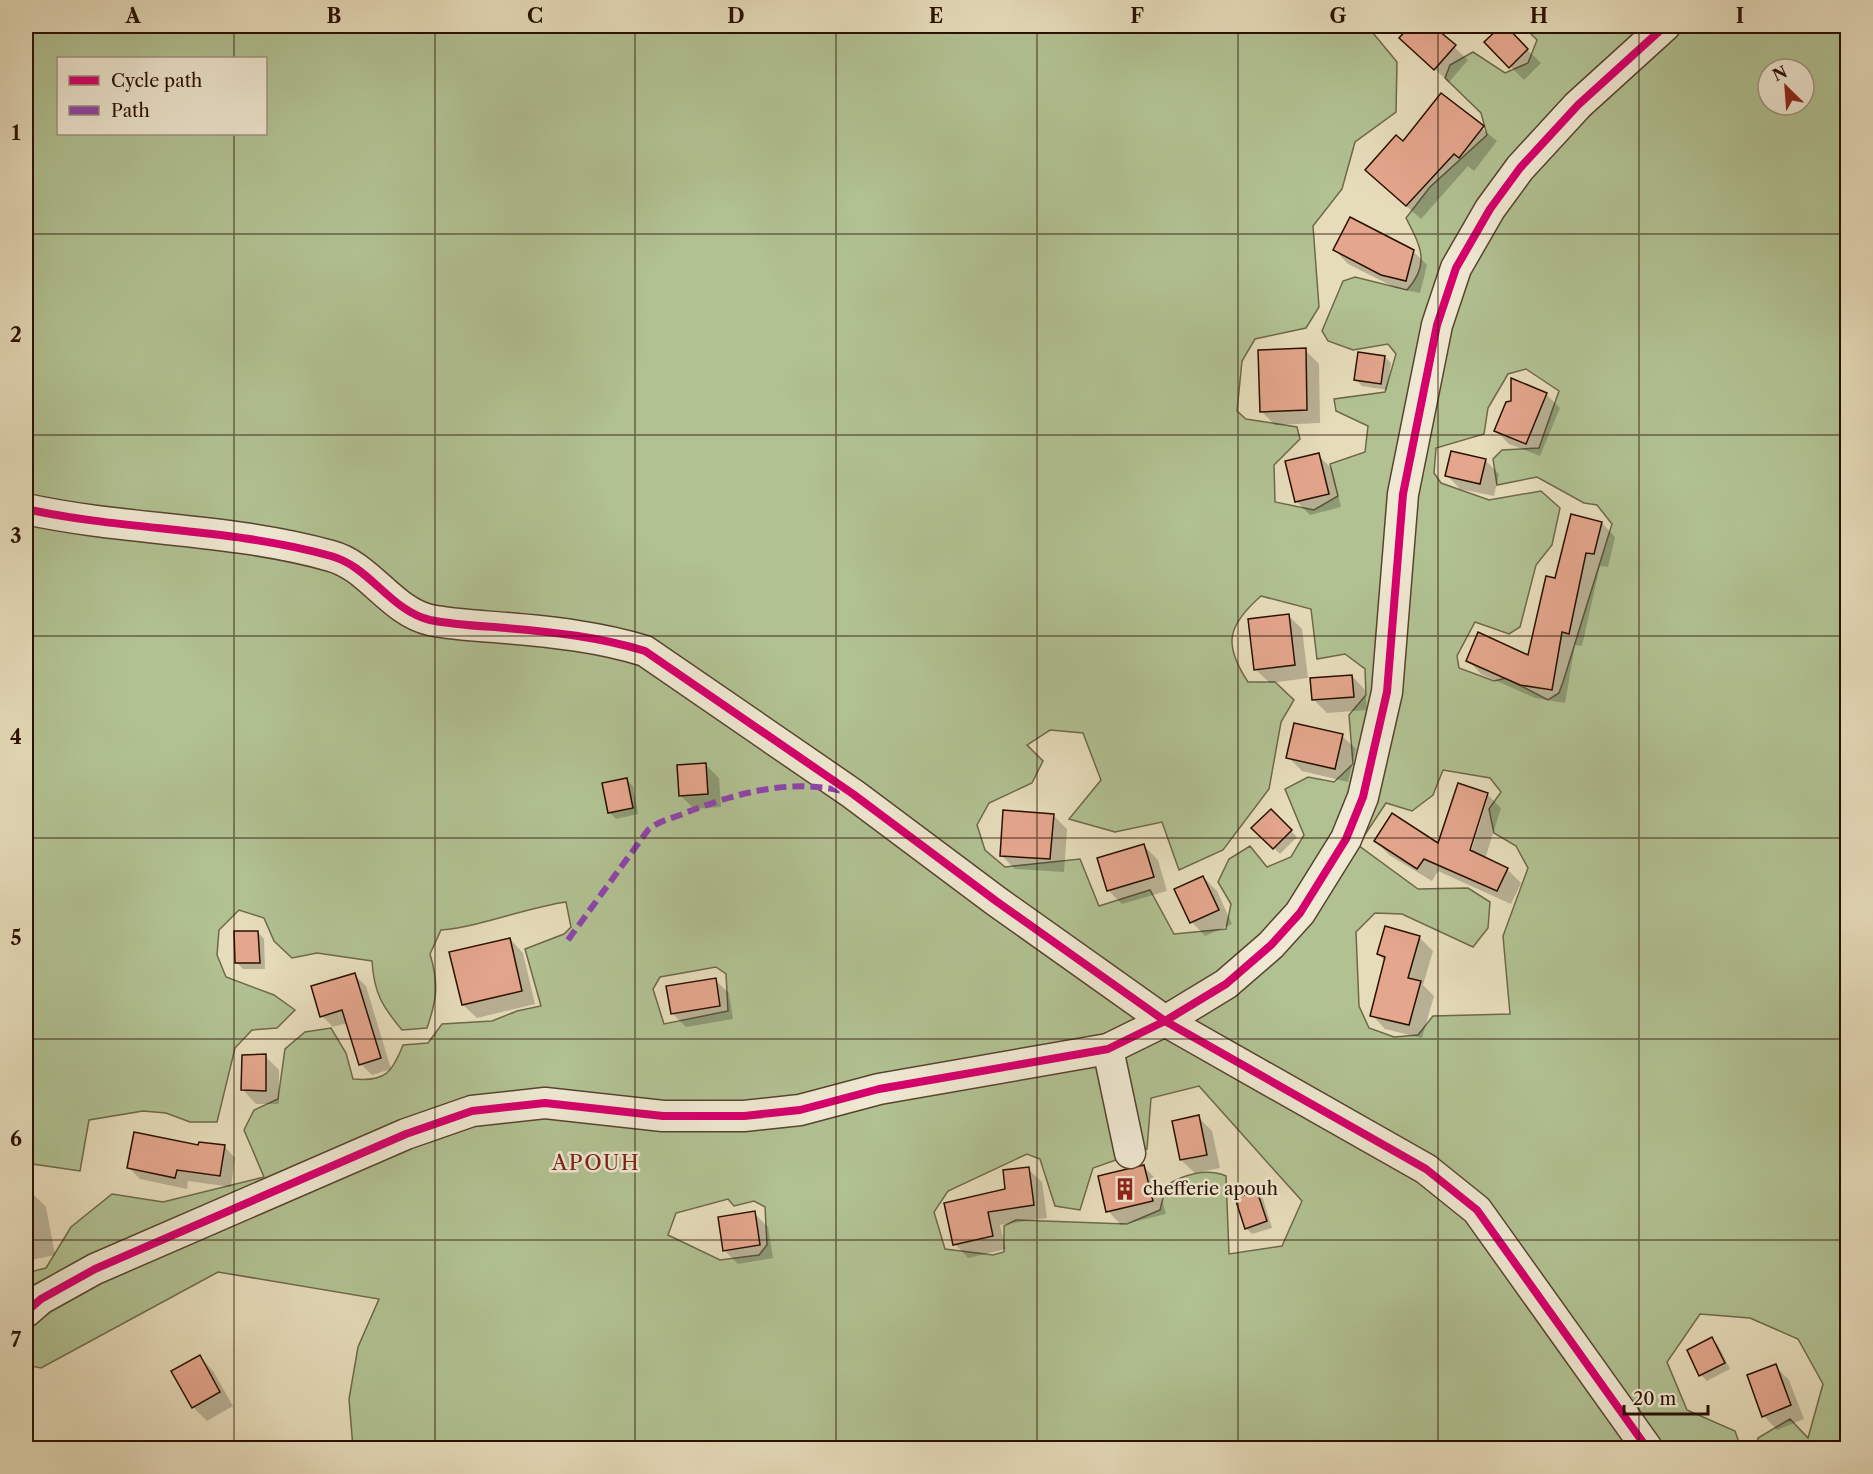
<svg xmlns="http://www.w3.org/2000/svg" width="1873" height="1474" font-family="'Libre Caslon Text',serif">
<rect width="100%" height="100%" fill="#e6dcba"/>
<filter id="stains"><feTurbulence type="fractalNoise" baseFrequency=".00333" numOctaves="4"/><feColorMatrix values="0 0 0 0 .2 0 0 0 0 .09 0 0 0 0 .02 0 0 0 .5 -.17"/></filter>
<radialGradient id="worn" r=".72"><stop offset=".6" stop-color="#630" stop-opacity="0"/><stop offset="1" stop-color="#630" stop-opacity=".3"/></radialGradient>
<path fill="#b1c192" stroke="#6e6849" stroke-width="1.5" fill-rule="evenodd" d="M26,26H1380L1373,33L1397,62L1396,112L1355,142L1342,189L1313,226L1319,307L1306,328L1255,339L1242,361L1237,411L1246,419L1297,427L1300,439L1274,465L1275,502L1314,510L1338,496L1330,464L1365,452L1368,426L1336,411L1334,399L1385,392L1396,354L1388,344L1353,350L1328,341L1322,331L1343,281L1355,277L1407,290C1431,264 1420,245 1406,218L1430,187L1487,135L1481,113L1445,78L1450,65L1473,52L1505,73L1528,63L1537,40L1523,26H1847V1448H1756L1758,1438L1790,1419L1808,1438L1823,1384L1798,1339L1750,1318L1700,1314L1667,1362L1687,1410L1735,1431L1741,1448H353L349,1399L358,1347L379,1299L218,1272L41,1368L26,1365V1273L46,1268L71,1227L112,1194L163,1202L264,1177L244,1130L254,1110L278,1099L285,1049L305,1032L331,1028L346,1053L353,1079C385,1082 392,1073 403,1045L428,1043L442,1024L492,1021L517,1011L541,1006L525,949L564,934L571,927L566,902C524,908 484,926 441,930L430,954C439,984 437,999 427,1028L402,1030C382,1006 374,993 372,961L317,953L292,958L274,941L264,918L239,910L219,930L217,955L226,977L274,995L295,1010L277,1028L252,1030L235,1048L217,1122H190L166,1113L143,1111L89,1120L80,1171L26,1163ZM58,58H266V134H58ZM1768,69H1804V105H1768ZM1526,369L1559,391L1539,448L1502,450L1493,459L1497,485L1537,477L1584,503L1597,505L1612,524L1563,682L1559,693L1548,700L1506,678L1494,681L1459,668L1457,656L1475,622L1509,634L1520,627L1536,565L1552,545L1560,508L1541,491L1489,500L1441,483L1434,473L1436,448L1484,434L1488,408L1508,374ZM1261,596L1311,609L1317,659L1345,654L1365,669L1366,695L1349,715L1353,764L1334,782L1308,777L1285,789L1304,835L1291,857L1267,867L1250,846L1229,859L1218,882L1231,904L1226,929L1174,934L1150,890L1099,906L1080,859L1005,867L985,850L977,825L989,803L1032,783L1043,761L1027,745L1050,730L1083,733L1101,780L1069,819L1115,832L1162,822L1179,870L1223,850L1269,789L1281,722L1294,700L1275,682H1248C1223,644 1227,626 1261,596ZM1443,770L1490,778L1501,792L1489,809L1494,833L1516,846L1528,868L1503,936L1510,1014L1433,1016L1418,1035L1394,1037L1369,1028L1359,1006L1356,932L1375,913L1402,914L1473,947L1488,928L1490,902L1468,888L1418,889L1358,845L1386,803L1412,811L1433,795ZM716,967L726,974L728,1011L664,1024L653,989L660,977ZM1199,1086L1302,1201L1282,1246L1229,1254L1226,1176C1207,1168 1183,1174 1166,1186L1160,1210L1127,1224L1016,1220L1004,1226V1252L993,1255L945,1249L934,1212L948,1191L1027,1154L1040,1159L1055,1206L1080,1210L1093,1168L1147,1149L1151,1098ZM728,1199L734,1206L754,1201L765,1207L767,1245L759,1255L720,1260L668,1235L676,1213Z"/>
<g fill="#0003" fill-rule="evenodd">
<polygon points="1412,26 1431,26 1468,60 1449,82 1401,38"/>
<polygon points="1503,26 1541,63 1524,80 1486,42"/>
<polygon points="1441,95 1497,141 1474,171 1468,166 1421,219 1381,184 1404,143"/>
<polygon points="1335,250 1413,251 1427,265 1420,293 1396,288 1348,264"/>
<polygon points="1305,350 1319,364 1320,423 1275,425 1261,411"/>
<polygon points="1385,357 1391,363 1387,390 1362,386 1356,380"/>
<polygon points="1546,394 1560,408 1540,456 1509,444 1496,431"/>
<polygon points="1318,455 1332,469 1341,507 1310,515 1296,501"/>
<polygon points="1485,460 1499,474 1494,496 1460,489 1447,475"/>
<polygon points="1602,523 1615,537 1608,567 1600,566 1582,646 1575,645 1565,703 1535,698 1481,674 1468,660 1529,657 1556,580"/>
<polygon points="1288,615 1302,629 1308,678 1270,683 1256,670"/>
<polygon points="1352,676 1365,690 1367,710 1327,713 1314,700"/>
<polygon points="1342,736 1356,749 1348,782 1302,771 1288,757"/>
<polygon points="705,764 719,778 721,807 694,809 680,795"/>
<polygon points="626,780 633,786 638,814 616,819 609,812"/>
<path d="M1487,794L1501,808L1485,859L1507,869L1521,883L1511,904L1438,871L1432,881L1389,855L1376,841L1439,845ZM1484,800H1487L1469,858L1466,857Z"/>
<polygon points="1271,811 1297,837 1280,854 1254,828"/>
<polygon points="1053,815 1067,829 1064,872 1015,869 1001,855"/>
<polygon points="1144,846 1158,860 1167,891 1122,904 1108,890"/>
<polygon points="1203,877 1217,891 1232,924 1205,936 1192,922 1176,890"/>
<polygon points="258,932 264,939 265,969 243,969 237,963"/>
<polygon points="1419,937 1433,951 1423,985 1434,996 1422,1038 1385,1029 1372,1015 1385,961 1378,954"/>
<polygon points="510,939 523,953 535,1004 477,1018 463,1005"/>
<polygon points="354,975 366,986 391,1069 372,1075 361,1064 347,1023 333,1027 322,1016"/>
<polygon points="715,980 729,993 733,1019 686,1027 672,1013"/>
<polygon points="265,1056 279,1070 279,1104 256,1104 243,1090"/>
<polygon points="1198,1117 1212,1131 1220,1168 1195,1173 1181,1160"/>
<polygon points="224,1146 235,1158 231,1187 188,1181 187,1189 140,1179 129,1168 200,1147"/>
<polygon points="1144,1167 1157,1180 1166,1214 1121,1225 1108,1211"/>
<polygon points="1028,1169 1042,1182 1047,1218 1000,1225 1006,1249 968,1258 955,1244"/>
<polygon points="32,1193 46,1207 55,1255 26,1261 26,1194"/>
<polygon points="1257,1193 1263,1199 1272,1228 1252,1234 1246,1228"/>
<polygon points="754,1213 768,1227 773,1258 738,1264 724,1250"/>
<polygon points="1712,1339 1718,1345 1730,1369 1707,1381 1701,1375"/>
<polygon points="200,1357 213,1371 233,1406 207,1421 193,1407 173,1372"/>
<polygon points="1775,1366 1789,1380 1804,1419 1777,1430 1764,1416"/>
</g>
<g fill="#e4a68d" stroke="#2a1000" stroke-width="1.5">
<polygon points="1410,26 1433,26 1456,45 1434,70 1399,38"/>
<polygon points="1501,26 1506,26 1528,49 1509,68 1484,42"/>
<polygon points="1441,93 1484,126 1459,158 1454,154 1406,206 1365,170 1396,135 1403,141"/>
<polygon points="1350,217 1414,250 1406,281 1381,275 1333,250"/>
<polygon points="1306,348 1307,410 1260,412 1258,350"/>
<polygon points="1358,352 1385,356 1381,384 1354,380"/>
<polygon points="1511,378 1547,393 1526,444 1494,431 1506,402 1511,401"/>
<polygon points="1451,451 1486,459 1480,484 1445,476"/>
<polygon points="1319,453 1329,494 1295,502 1285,461"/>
<polygon points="1571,514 1602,522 1594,554 1586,553 1569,634 1562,632 1552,690 1520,685 1466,661 1478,632 1528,655 1546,576 1555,578"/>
<polygon points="1289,614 1295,665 1254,670 1248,619"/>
<polygon points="1352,675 1354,697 1312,700 1310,678"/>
<polygon points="1294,723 1343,734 1335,769 1286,758"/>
<polygon points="706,763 708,794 679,796 677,765"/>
<polygon points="627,778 633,808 608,813 602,783"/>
<polygon points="1458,783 1488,793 1470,850 1508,868 1497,891 1424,859 1417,869 1374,841 1392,813 1438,843"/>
<polygon points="1271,809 1292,830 1273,849 1251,828"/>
<polygon points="1003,810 1054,814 1050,859 1000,856"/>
<polygon points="1144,844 1154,877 1107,891 1097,858"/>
<polygon points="1203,876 1219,910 1190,923 1174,889"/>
<polygon points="1385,926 1420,936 1408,978 1421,981 1409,1025 1370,1016 1385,957 1377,954"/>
<polygon points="234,931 258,931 260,963 235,963"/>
<polygon points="510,938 522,991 462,1005 449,952"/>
<polygon points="355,973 381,1058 359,1065 342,1010 320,1017 311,986"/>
<polygon points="716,978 720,1006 671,1014 666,986"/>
<polygon points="266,1054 266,1091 241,1090 242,1055"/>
<polygon points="1199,1115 1207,1155 1180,1160 1172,1121"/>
<polygon points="134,1132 198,1145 199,1142 225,1145 220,1176 177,1170 175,1178 127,1168"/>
<polygon points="1144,1165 1153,1201 1106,1212 1098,1176"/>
<polygon points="1029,1167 1034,1205 988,1212 993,1236 953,1245 944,1203 1005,1189 1003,1170"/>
<polygon points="1257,1191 1267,1221 1245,1229 1235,1198"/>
<polygon points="755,1211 760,1245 723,1251 718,1217"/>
<polygon points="1712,1337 1725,1363 1699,1376 1687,1350"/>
<polygon points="200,1355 220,1392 192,1408 171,1371"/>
<polygon points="1776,1364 1791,1405 1762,1417 1747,1375"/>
</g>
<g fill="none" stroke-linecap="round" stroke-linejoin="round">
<g stroke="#59432e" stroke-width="33">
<g id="minor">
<path d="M26,509C126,531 232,528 331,556C369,566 391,611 430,620C455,625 481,626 506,628C553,632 600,637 645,651L853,794L996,901L1165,1021L1426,1169L1477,1210L1647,1448"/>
<polyline points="1108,1049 1130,1153"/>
<polyline points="26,1312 41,1299 95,1269 406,1134 472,1111 545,1103 663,1116 744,1116 800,1110 879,1089 1108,1049 1165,1021 1226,984 1271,945 1300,913 1346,839 1363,797 1387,692 1403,494 1437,325 1456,268 1490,209 1520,168 1578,105 1665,26"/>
</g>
</g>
<use href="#minor" stroke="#efe8d2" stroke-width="30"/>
<path stroke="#8e44ad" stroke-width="6" stroke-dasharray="12 6" stroke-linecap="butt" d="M568,940L648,830C660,820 671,819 685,813C733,794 790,778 842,791"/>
<g stroke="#efe8d2" stroke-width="11">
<g id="cycleway">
<path d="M26,509C126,531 232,528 331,556C369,566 391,611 430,620C455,625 481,626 506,628C553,632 600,637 645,651L853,794L996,901L1165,1021L1426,1169L1477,1210L1647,1448"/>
<polyline points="26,1312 41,1299 95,1269 406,1134 472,1111 545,1103 663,1116 744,1116 800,1110 879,1089 1108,1049 1165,1021 1226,984 1271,945 1300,913 1346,839 1363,797 1387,692 1403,494 1437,325 1456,268 1490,209 1520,168 1578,105 1665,26"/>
</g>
</g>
<use href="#cycleway" stroke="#d6006c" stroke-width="8"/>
</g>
<path fill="none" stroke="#2a1000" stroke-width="1.5" stroke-opacity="0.55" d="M234,26V58M435,26V1448M635,26V1448M836,26V1448M1037,26V1448M1238,26V1448M1438,26V1448M1639,26V1448M234,134V1448M26,234H1848M26,435H1848M26,636H1848M26,838H1848M26,1039H1848M26,1240H1848"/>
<defs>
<g id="building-bare" transform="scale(1.8)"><path d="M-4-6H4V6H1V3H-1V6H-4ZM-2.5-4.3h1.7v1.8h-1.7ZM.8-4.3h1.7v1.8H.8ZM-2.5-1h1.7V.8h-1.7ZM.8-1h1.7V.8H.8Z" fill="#8f2418" stroke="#efe8d2" stroke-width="2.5" paint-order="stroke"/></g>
</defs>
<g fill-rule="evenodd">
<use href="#building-bare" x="1125" y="1189"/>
</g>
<g text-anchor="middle" stroke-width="5" stroke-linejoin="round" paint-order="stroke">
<g font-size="18" fill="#2a1000" stroke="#efe8d2" text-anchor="start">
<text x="1143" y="1195">chefferie apouh</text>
</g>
<g font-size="21" letter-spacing="1.5" fill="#7a1f14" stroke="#efe8d2">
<text x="596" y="1170">APOUH</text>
</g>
</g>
<rect width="1873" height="1474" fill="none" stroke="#e6dcba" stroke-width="66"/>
<rect x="57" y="57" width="210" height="78" fill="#efe8d2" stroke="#a0927e" stroke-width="1.5"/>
<rect x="69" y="76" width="30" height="9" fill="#d6006c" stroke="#a0927e" stroke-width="1.5"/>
<text x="111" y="87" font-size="18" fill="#2a1000">Cycle path</text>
<rect x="69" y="106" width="30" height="9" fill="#8e44ad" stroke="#a0927e" stroke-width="1.5"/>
<text x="111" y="117" font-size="18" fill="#2a1000">Path</text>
<g transform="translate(1786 87) rotate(335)"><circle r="28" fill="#efe8d2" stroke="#a0927e" stroke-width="1.5"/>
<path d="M0-4.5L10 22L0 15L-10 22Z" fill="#8f2418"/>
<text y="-9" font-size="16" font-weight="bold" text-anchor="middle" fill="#2a1000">N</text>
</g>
<path d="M1624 1405v9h84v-9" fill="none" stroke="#2a1000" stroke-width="3"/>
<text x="1633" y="1405" font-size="18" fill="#2a1000" stroke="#efe8d2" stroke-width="4.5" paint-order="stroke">20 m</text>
<rect x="33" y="33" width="1807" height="1408" fill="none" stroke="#2a1000" stroke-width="2"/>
<g font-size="20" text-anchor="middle" font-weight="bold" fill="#2a1000">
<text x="133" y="23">A</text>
<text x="334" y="23">B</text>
<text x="535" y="23">C</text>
<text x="736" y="23">D</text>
<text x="936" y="23">E</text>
<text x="1137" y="23">F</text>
<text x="1338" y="23">G</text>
<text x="1539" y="23">H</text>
<text x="1740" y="23">I</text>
<text x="16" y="140">1</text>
<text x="16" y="342">2</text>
<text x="16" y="543">3</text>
<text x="16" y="744">4</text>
<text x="16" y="945">5</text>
<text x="16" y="1146">6</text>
<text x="16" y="1347">7</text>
</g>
<rect width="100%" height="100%" filter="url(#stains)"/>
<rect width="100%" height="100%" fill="url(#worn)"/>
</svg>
